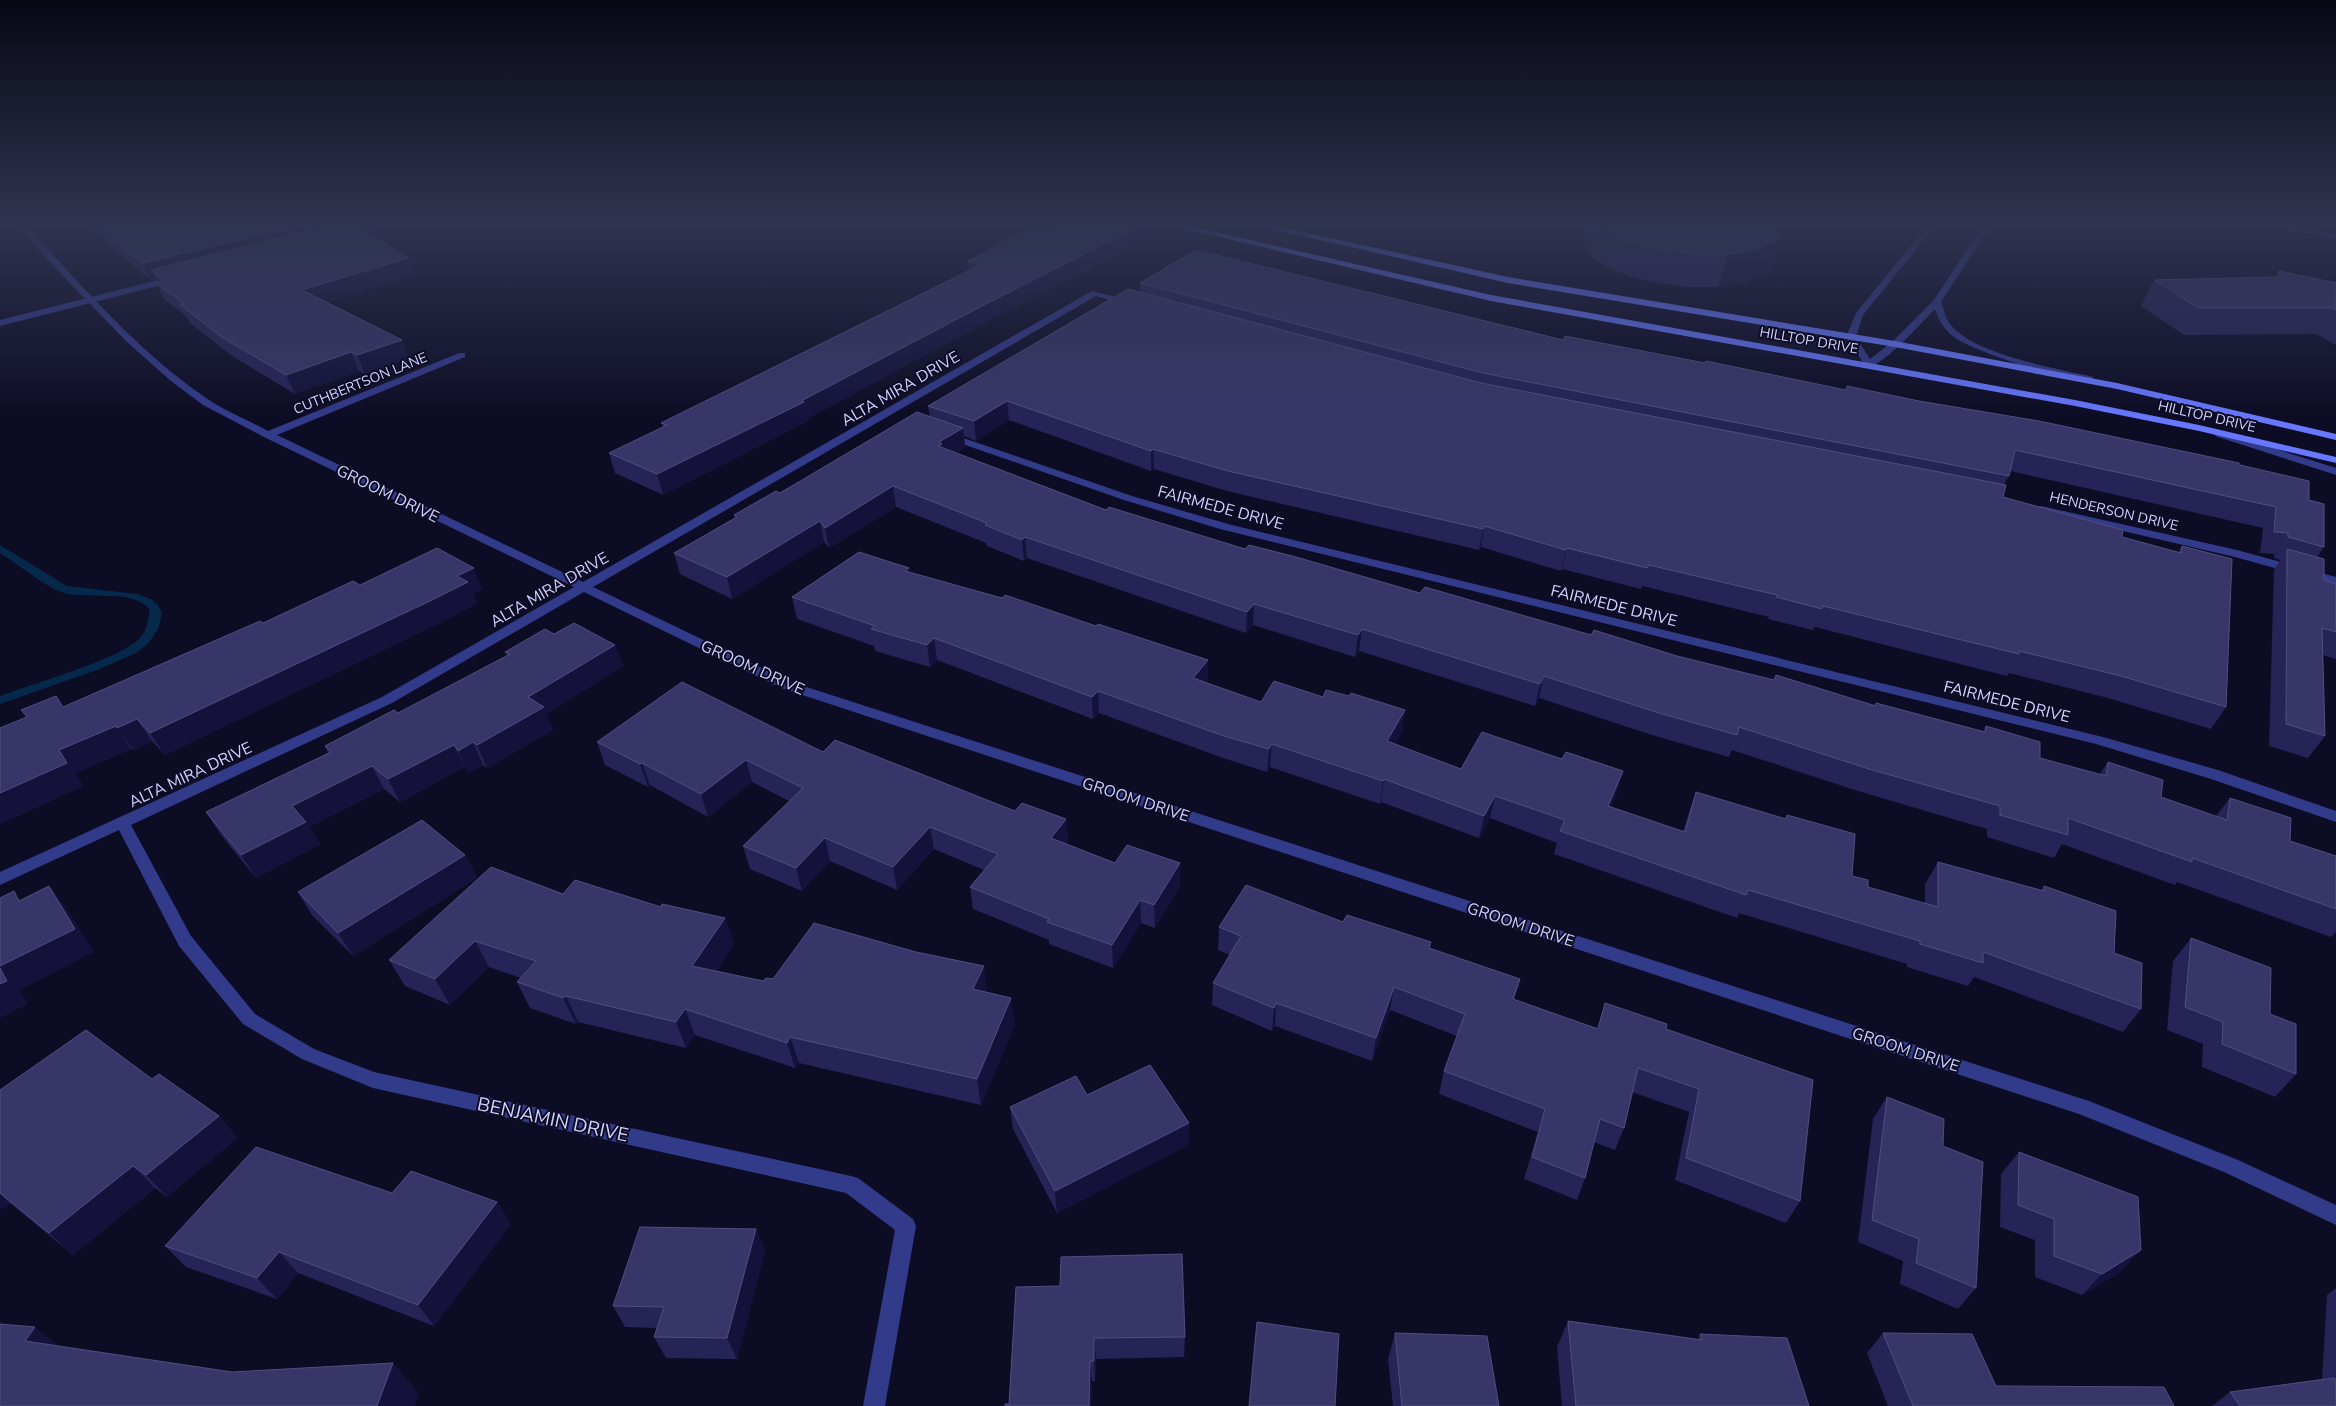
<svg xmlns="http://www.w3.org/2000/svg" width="2336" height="1406" font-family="'Nunito Sans',sans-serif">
<rect width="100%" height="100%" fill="#0d0c25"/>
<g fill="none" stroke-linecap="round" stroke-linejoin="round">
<path fill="#06284a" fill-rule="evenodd" d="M0,545L67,586L137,594L151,599L158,605L162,613L158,629L148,644L136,653L97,670L0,704V696C29,685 123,658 140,638C145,632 147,627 148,620C150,613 151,609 144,604C123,590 85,600 61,592C45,586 16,563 0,553Z"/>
<g fill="#323a8a" fill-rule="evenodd">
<path d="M18,222H26L32,232C85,289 137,350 202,395C222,410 246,419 268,431L459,353H465V357L277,435L583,582L1092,291L1133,301L1134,303L1130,306L1096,296L593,587L791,682L2089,1101L2238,1160L2336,1205V1225L2224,1172L2079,1114L781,688L584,592L392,703L131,825L191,936L255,1014L314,1049L374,1072L851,1176L858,1178L913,1219L916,1226L885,1406H863L895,1230L846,1193L373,1088L302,1059L243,1024L179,946L119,830L0,885V872L382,697L574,587L264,437L203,405L171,381L127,342L65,278L26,235Z"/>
<polygon points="2259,222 2275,222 2336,235 2336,239"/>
<polygon points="2326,222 2336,222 2336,225 2327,224"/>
<polygon points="2219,431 2336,468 2336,475 2215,436 2215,432"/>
<polygon points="946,432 1132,496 1228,524 2103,737 2218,770 2336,811 2336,822 2208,778 2096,744 1220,529 1124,500 942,437 942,433"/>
<polygon points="2041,506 2237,550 2336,577 2336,585 2235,557 2037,511 2037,507"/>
</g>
<g fill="#323a8a" fill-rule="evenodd">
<polygon points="390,222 404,222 347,237 343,235"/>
<path d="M1930,222H1938L1863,315L1856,337L1870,359L1892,342L1934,300L1971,243L1989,222H1997L1977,246L1941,302C1944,309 1945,318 1950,324C1974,355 2056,368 2093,377V381C2074,385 1976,352 1957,339C1946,332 1939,322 1935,309C1923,321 1880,370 1866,367L1846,337L1856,313Z"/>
<polygon points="174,276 178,279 177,281 0,326 0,320"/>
</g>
<g fill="#6777ff" fill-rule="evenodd">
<polygon points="1156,222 1171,222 1491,295 2075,400 2199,425 2336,457 2336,463 2199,431 2075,406 1491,301"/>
<polygon points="1242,222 1257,222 1508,277 1895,341 2117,383 2336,434 2336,440 2117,389 1895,347 1508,283"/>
</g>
</g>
<g fill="#262356">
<polygon points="86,222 337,222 337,223 408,258 415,275 326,302 402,340 409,358 365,374 359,371 295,394 232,356 190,323 186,316 165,300 156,283 158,282 156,279 151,280 112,248"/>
<polygon points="1587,222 1772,222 1771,271 1744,283 1718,287 1687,287 1657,283 1629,276 1607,267 1592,257 1584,241"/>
<polygon points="1150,237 986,322 807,419 808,421 663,495 615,473 609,453 663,427 661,423 969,271 968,261"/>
<polygon points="2279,271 2336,283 2336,345 2316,334 2184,335 2141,306 2154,280 2276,277"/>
<polygon points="1140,283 1563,340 1846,390 1919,401 2240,465 2309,500 2324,547 2317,557 2324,580 2336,584 2336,659 2323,655 2325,736 2308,758 2269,746 2274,570 2280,560 2274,558 2274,554 2260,553 2263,528 2010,471 2009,476 2004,484 2003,497 2122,537 2178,552 2182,546 2226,707 2211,729 2108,698 2009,673 2007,676 1815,627 1813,630 1768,619 1769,617 1642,586 1641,589 1562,569 1561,571 1481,547 1479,550 1227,491 1154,469 1151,471 1009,420 976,441 964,436 965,447 956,453 1106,510 1245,549 1420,593 1677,656 1875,705 1876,703 1983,732 1986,726 2040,758 2100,774 2108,762 2161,797 2216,816 2230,798 2290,841 2336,856 2336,932 2331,937 2177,882 2175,885 2062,844 2054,858 1987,837 1987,829 1858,791 1732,750 1729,757 1652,735 1539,698 1535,706 1359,651 1355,657 1253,625 1246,633 1027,558 1024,561 987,546 986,543 896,507 829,548 824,542 732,599 680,574 674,553 735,518 734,515 930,417 928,406 1140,292"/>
<polygon points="909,568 910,573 1208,660 1207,682 1206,683 1261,702 1323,697 1349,696 1405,710 1402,732 1395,744 1461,769 1562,759 1623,771 1616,794 1611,807 1683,832 1688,815 1696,792 1785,819 1787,815 1852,876 1868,887 1925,904 1925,884 1938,862 2041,890 2044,886 2114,953 2141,1009 2123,1032 1974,977 1968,986 1907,967 1907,964 1739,913 1737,918 1554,854 1557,843 1490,818 1479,838 1381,802 1380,804 1270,767 1267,772 1223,758 1099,713 1093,719 937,660 930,667 875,651 874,646 797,619 792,597"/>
<polygon points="360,585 482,589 473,594 477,603 442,622 165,755 152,741 133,750 131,749 75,773 83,786 0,824 64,707 263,623"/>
<polygon points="554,634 615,645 623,666 546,714 553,730 487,768 483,765 468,773 465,767 400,802 384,789 309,827 320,844 256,878 221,835 206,812 328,753 325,746 398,713 507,656 505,652"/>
<polygon points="597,742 823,752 1015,811 1066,819 1068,842 1066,844 1115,863 1180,886 1155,928 1141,923 1113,968 1049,944 1049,940 973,909 970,887 984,870 934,849 897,890 830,861 802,891 750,869 743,846 789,801 752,782 708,817 650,785 648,787 605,765"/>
<polygon points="465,855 477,878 353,956 312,915 298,892"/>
<polygon points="563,894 661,907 725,918 734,944 716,971 763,981 773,979 987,992 1015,1024 981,1105 799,1063 795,1068 695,1035 686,1048 578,1022 576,1024 530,1008 517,982 521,978 489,967 450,1005 405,986 389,960"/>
<polygon points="1343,922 1430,948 1520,979 1514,1000 1597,1028 1605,1003 1666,1029 1800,1201 1786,1223 1675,1180 1689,1112 1632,1092 1624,1128 1615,1150 1594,1142 1585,1178 1577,1200 1524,1179 1538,1132 1439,1094 1444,1071 1457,1036 1390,1010 1372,1061 1275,1026 1272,1031 1212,1005 1213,983 1230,955 1218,950 1219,927"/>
<polygon points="2191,938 2270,1014 2296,1074 2275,1097 2202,1067 2203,1044 2167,1030 2173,961"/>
<polygon points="152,1079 219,1116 237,1138 167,1197 155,1188 73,1255 10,1203 2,1209 0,1207 0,1090"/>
<polygon points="1087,1095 1189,1123 1188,1145 1057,1213 1013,1129 1010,1107"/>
<polygon points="1887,1097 1943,1146 1976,1288 1958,1309 1900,1284 1903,1261 1858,1242 1873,1119"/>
<polygon points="2019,1152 2141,1250 2120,1272 2082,1295 2035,1277 2035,1240 2000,1227 2001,1174"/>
<polygon points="392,1193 497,1202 511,1224 434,1326 298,1273 277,1299 186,1267 165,1246"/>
<polygon points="756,1229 765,1251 737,1359 666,1358 654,1337 657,1328 625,1327 613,1306"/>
<polygon points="1016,1287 1185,1337 1184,1357 1096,1359 1095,1381 1092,1381 1091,1406 1009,1404"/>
<polygon points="2336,1288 2336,1406 2212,1406 2230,1392 2322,1379 2327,1295"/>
<polygon points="1568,1321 1698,1339 1700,1334 1809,1406 1562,1406 1557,1347"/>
<polygon points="1395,1333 1499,1406 1393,1406 1388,1359"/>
<polygon points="1883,1333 1996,1386 2174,1406 1888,1406 1867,1353"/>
</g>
<g fill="#14123b">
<polygon points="312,222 337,222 341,232 151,270 156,279 151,280 143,263"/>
<polygon points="1147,222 1150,222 1150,237 986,322 807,419 808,421 663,495 657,474 801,401 984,305"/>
<polygon points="1780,239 1771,271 1744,283 1718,287 1728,254"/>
<polygon points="408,258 415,275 309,308 302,290"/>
<polygon points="402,340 409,358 365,374 357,355"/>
<polygon points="351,352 359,371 295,394 286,375"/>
<polygon points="1007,401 1009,420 976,441 974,421"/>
<polygon points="963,428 965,447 944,460 938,446 939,442"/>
<polygon points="1153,449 1154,469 1151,471 1151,451"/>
<polygon points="893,486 896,507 829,548 825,528"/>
<polygon points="820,521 824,542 732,599 727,577"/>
<polygon points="1484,526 1481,547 1479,550 1483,529"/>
<polygon points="1025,537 1027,558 1024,561 1022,540"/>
<polygon points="1567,548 1562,569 1561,571 1566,550"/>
<polygon points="474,568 482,589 473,594 477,603 442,622 165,755 150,733"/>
<polygon points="909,568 912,589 905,571"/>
<polygon points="1254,604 1253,625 1246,633 1247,612"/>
<polygon points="1362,629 1359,651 1355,657 1358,635"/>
<polygon points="934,638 937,660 930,667 927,645"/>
<polygon points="615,645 623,666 546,714 553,730 487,768 477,745 528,697"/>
<polygon points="1208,660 1207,682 1192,700 1193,678"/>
<polygon points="1544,676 1539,698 1535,706 1540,684"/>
<polygon points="1098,691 1099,713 1093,719 1092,697"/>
<polygon points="1405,710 1402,732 1384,764 1387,741"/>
<polygon points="137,719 152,741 133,750 117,728"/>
<polygon points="116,726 131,749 75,773 83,786 0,824 0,793 59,750"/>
<polygon points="473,742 483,765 468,773 458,751"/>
<polygon points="1272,744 1270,767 1267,772 1269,749"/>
<polygon points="454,745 465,767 400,802 388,779"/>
<polygon points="746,760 752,782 708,817 701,794"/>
<polygon points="642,763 650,785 648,787 640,764"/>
<polygon points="372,766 384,789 309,827 320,844 256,878 241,855 292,806"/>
<polygon points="1623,771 1616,794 1601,829 1608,806"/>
<polygon points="1384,779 1381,802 1380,804 1383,781"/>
<polygon points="1495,796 1490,818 1479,838 1484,816"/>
<polygon points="1066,819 1068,842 1053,861 1051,838"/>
<polygon points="930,827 934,849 897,890 893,867"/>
<polygon points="825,838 830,861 802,891 796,868"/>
<polygon points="465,855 477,878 353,956 338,933"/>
<polygon points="1180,863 1180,886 1155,928 1154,905"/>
<polygon points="49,886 67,909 94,952 20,990 28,1004 0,1018 0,966"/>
<polygon points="1140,900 1141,923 1113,968 1112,945"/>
<polygon points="725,918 734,944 701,992 692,966"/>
<polygon points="475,941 489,967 450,1005 435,979"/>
<polygon points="984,966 987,992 973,989"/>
<polygon points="1394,987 1390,1010 1372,1061 1376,1038"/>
<polygon points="566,996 578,1022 576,1024 563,998"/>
<polygon points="1011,998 1015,1024 981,1105 977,1079"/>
<polygon points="1276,1003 1275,1026 1272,1031 1274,1008"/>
<polygon points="685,1009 695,1035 686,1048 676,1022"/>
<polygon points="790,1037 799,1063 795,1068 787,1043"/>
<polygon points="219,1116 237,1138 167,1197 146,1175"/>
<polygon points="1189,1123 1188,1145 1057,1213 1055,1191"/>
<polygon points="133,1166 155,1188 73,1255 49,1233"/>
<polygon points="0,1194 10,1203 2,1209 0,1207"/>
<polygon points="497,1202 511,1224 434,1326 418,1305"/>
<polygon points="756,1229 765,1251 737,1359 727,1338"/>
<polygon points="2141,1250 2120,1272 2082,1295 2102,1274"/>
<polygon points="279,1252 298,1273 277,1299 257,1278"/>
<polygon points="35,1327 73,1357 25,1341"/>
<polygon points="1094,1338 1096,1359 1095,1381 1094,1361"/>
<polygon points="1090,1361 1092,1381 1091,1406 1089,1406"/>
<polygon points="393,1363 419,1393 415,1406 377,1406"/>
</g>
<g fill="#383668" stroke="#504e80">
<polygon points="93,222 312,222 143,263 103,232"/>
<polygon points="341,222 347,222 364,230 408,258 302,290 402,340 357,355 351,352 286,375 223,338 180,305 184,304 156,283 165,281 151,270"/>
<polygon points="1128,222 1147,222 984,305 801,401 804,402 657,474 609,453 667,425 661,423 982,264 968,261 1029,229"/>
<polygon points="1597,222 1772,222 1780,239 1754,250 1728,254 1696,254 1665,251 1636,244 1614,235 1599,225"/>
<polygon points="1196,250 1563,340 1565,336 1705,363 1706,361 1846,390 1847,386 1919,401 2039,421 2239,463 2240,465 2309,481 2309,500 2324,504 2324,547 2288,537 2288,533 2274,532 2276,507 2015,450 2009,476 1483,373 1140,283"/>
<polygon points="2279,271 2336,283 2336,310 2332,308 2198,308 2154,280 2277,277"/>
<polygon points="1128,289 1481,383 2006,485 2003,497 2123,530 2122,537 2181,553 2182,546 2232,559 2226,707 2121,676 2019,651 2019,654 1823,606 1822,609 1776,597 1777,595 1649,565 1647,568 1567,548 1566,550 1484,526 1483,529 1228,471 1153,449 1151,451 1007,401 974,421 928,406"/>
<polygon points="917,412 963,428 939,442 942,444 938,446 1106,510 1109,507 1245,549 1249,545 1296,557 1420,593 1425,587 1591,635 1594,630 1677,656 1774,680 1776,675 1876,706 1876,703 1985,732 1986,726 2040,742 2040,758 2106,776 2108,762 2163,780 2161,797 2227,820 2230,798 2291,818 2290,841 2336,856 2336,909 2192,858 2192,862 2068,818 2068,835 2000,815 2000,806 1869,769 1739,727 1737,735 1659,713 1544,676 1540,684 1362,629 1358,635 1254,604 1247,612 1025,537 1022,540 985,525 987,523 893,486 825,528 820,521 727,577 674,553 737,517 734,515 776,491 780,493"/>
<polygon points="437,548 474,568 457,576 468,582 432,600 150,733 137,719 117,728 116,726 59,750 67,763 0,793 0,728 27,717 21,710 56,696 63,707 260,621 263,623 353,581 360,585"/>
<polygon points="2287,549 2324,559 2324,580 2336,584 2336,632 2322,628 2325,736 2286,724"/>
<polygon points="859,552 909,568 905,571 1002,598 1005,595 1096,626 1098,624 1208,660 1193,678 1261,702 1274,681 1323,697 1326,690 1349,696 1351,693 1405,710 1387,741 1461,769 1482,732 1562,759 1566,752 1623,771 1608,806 1685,832 1696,792 1786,819 1787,815 1855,834 1852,876 1868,880 1868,887 1938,907 1938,862 2044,891 2044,886 2116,911 2114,953 2142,963 2141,1009 1983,952 1983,963 1920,944 1920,941 1748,890 1746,895 1560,831 1565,820 1495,796 1484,816 1384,779 1383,781 1272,744 1269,749 1224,736 1098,691 1092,697 934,638 927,645 871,629 875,626 792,597"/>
<polygon points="574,623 615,645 528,697 544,707 477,745 473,742 458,751 454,745 388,779 372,766 292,806 306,822 241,855 206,812 331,752 325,746 394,710 398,713 510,654 505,652 545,629 554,634"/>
<polygon points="682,682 823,752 835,740 1015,811 1022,803 1066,819 1051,838 1115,863 1127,845 1180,863 1154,905 1140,900 1112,945 1047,922 1049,919 970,887 998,854 930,827 893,867 825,838 796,868 743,846 803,788 746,760 701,794 642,763 640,764 597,742"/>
<polygon points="422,820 465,855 338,933 298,892"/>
<polygon points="491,867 563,894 575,880 661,907 662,904 725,918 692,966 763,981 766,978 773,979 814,923 916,952 984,966 973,989 1011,998 977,1079 790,1037 787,1043 685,1009 676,1022 566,996 563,998 517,982 536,961 475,941 435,979 389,960"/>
<polygon points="1246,885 1343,922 1347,915 1431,942 1429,948 1520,979 1513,999 1598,1029 1605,1003 1667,1024 1666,1029 1813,1080 1800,1201 1686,1158 1699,1089 1638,1068 1624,1128 1600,1119 1585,1178 1532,1157 1545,1109 1444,1071 1465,1014 1394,987 1376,1038 1276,1003 1274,1008 1213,983 1241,936 1219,927"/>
<polygon points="49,886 75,929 0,966 0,898 14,891 19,901"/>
<polygon points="2191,938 2271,968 2270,1014 2296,1024 2296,1074 2222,1044 2223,1022 2185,1007"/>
<polygon points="0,968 7,981 0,984"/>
<polygon points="86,1030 152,1079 159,1074 219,1116 146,1175 133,1166 49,1233 0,1193 0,1090"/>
<polygon points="1150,1065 1189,1123 1055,1191 1010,1107 1076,1076 1087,1095"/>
<polygon points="1887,1097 1944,1119 1943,1146 1983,1162 1976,1288 1916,1263 1919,1239 1872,1220"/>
<polygon points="256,1147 392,1193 411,1171 497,1202 418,1305 279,1252 257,1278 165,1246"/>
<polygon points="2019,1152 2138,1197 2141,1250 2102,1274 2054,1256 2054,1219 2018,1205"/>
<polygon points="640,1227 756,1229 727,1338 654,1337 664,1307 613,1306"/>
<polygon points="1182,1254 1185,1337 1094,1338 1094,1361 1090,1361 1089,1406 1005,1406 1005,1404 1009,1404 1016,1287 1060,1286 1061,1257"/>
<polygon points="1568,1321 1702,1340 1700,1334 1787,1338 1809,1406 1576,1406"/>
<polygon points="1257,1322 1339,1334 1335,1406 1249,1406"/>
<polygon points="0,1324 35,1327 25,1341 232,1372 393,1363 377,1406 0,1406"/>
<polygon points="1395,1333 1487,1336 1499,1406 1402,1406"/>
<polygon points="1883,1333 1972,1334 1996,1386 2164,1387 2174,1406 1913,1406"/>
<polygon points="2334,1378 2336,1380 2336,1406 2240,1406 2230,1392"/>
</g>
<linearGradient id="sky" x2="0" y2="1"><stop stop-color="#070714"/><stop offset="0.53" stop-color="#2f3451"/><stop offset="1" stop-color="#2f3451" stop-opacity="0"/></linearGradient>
<rect width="2336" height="419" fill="url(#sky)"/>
<g text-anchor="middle" stroke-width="4" stroke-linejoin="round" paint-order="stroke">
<g font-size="14" fill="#d0d1ff" stroke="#0d0c25">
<text transform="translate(1809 340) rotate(10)" y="5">HILLTOP DRIVE</text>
<text transform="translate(360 383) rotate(-22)" y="5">CUTHBERTSON LANE</text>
<text transform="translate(2207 416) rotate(13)" y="5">HILLTOP DRIVE</text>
<text transform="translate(2114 511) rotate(13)" y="5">HENDERSON DRIVE</text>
</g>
<g font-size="16" fill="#d0d1ff" stroke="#0d0c25">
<text transform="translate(900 388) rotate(-30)" y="6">ALTA MIRA DRIVE</text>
<text transform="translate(388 493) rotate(26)" y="6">GROOM DRIVE</text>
<text transform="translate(1221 507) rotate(15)" y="6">FAIRMEDE DRIVE</text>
<text transform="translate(549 589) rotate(-30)" y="6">ALTA MIRA DRIVE</text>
<text transform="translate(1614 605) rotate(14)" y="6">FAIRMEDE DRIVE</text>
<text transform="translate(753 667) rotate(24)" y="6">GROOM DRIVE</text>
<text transform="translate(2007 701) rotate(14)" y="6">FAIRMEDE DRIVE</text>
<text transform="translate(190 774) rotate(-25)" y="6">ALTA MIRA DRIVE</text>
<text transform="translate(1136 799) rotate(18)" y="6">GROOM DRIVE</text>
<text transform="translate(1521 924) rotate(18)" y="6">GROOM DRIVE</text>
<text transform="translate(1906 1049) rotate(18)" y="6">GROOM DRIVE</text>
</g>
<g font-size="19" fill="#d0d1ff" stroke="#0d0c25">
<text transform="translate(553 1119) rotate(12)" y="7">BENJAMIN DRIVE</text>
</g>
</g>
</svg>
